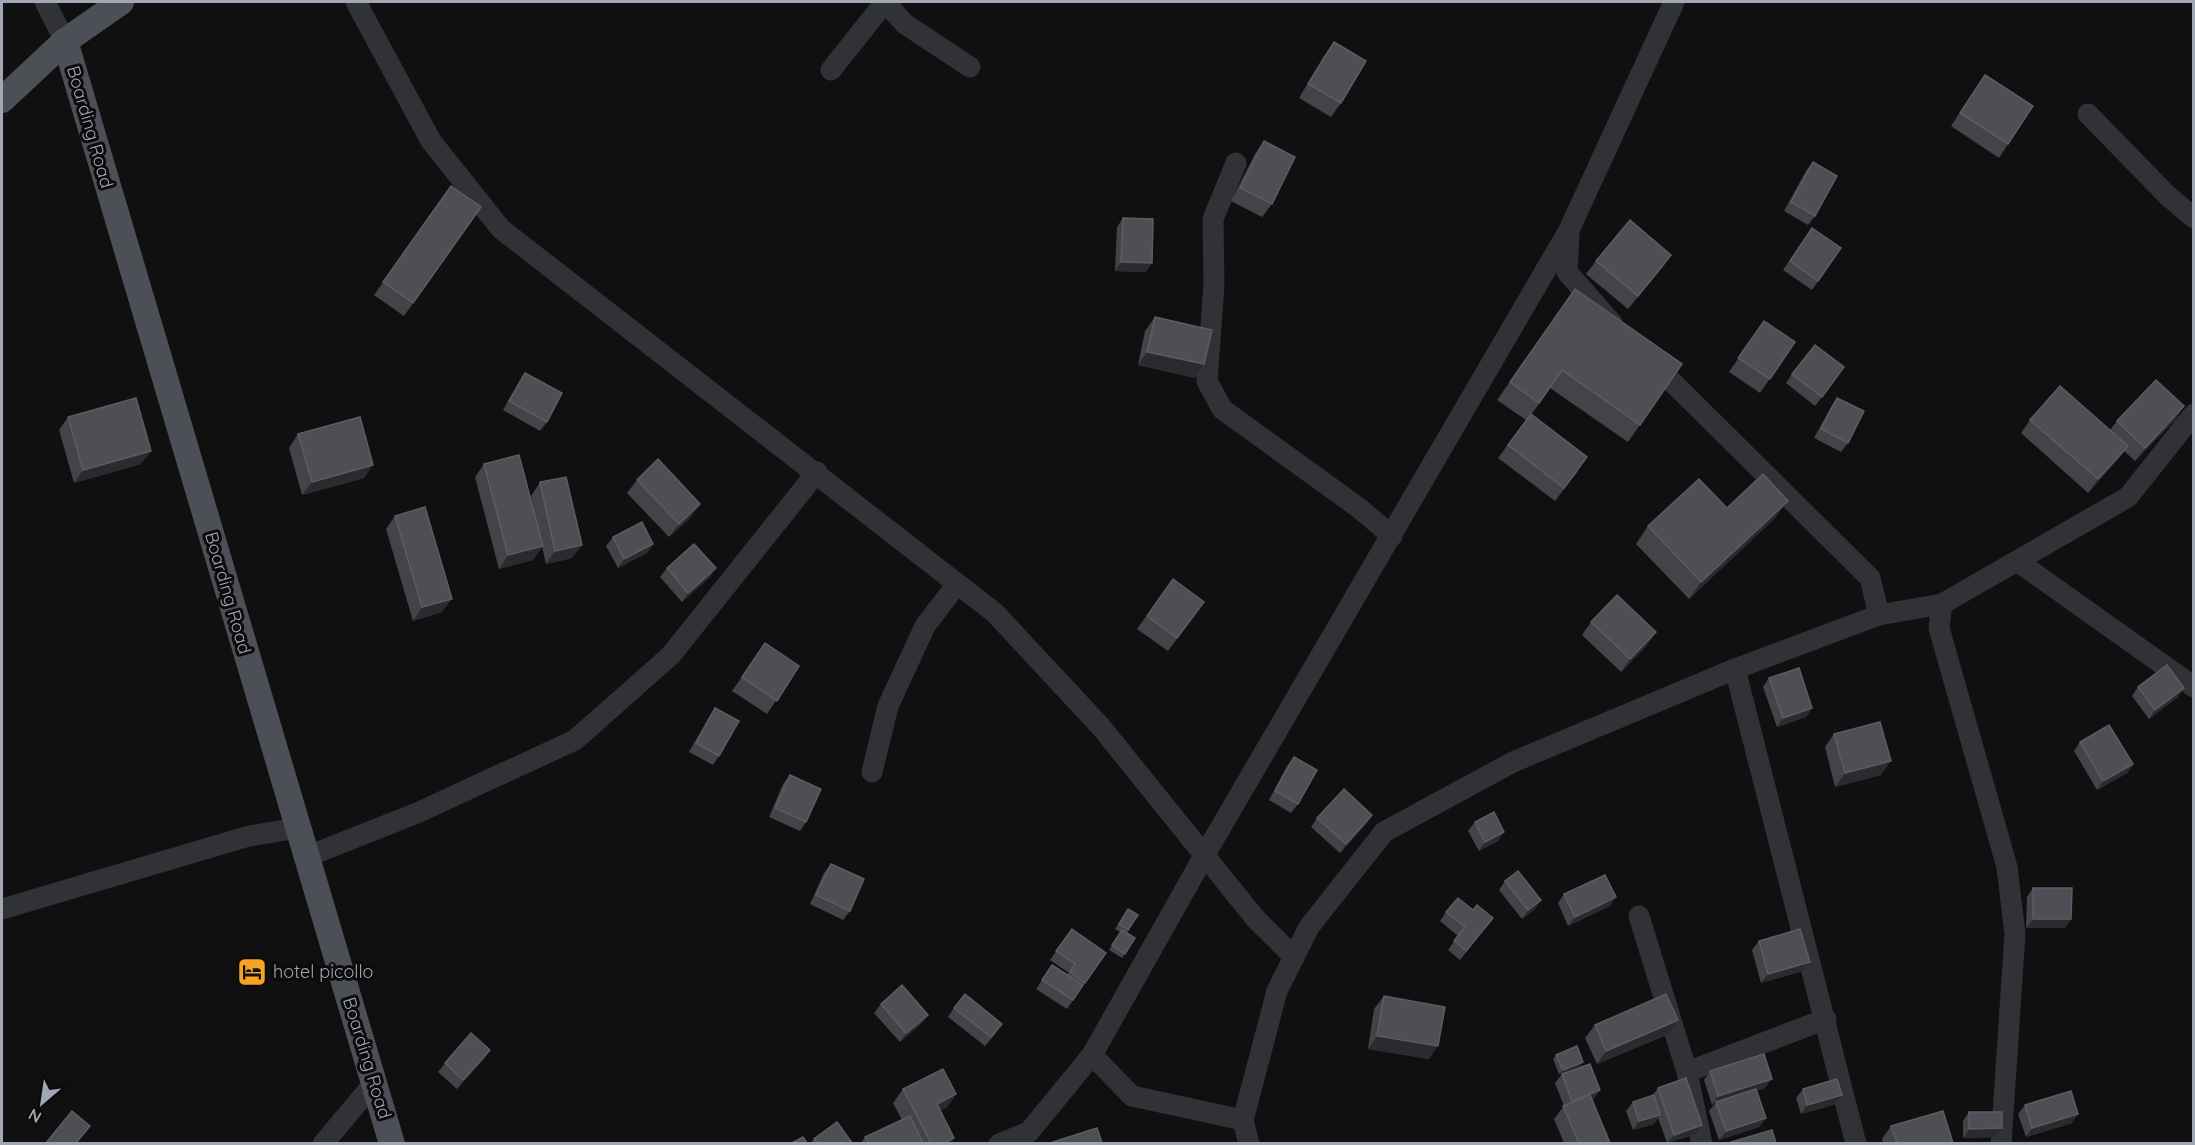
<svg xmlns="http://www.w3.org/2000/svg" width="2195" height="1145" font-family="Quicksand,sans-serif">
<rect width="100%" height="100%" fill="#101011"/>
<g fill="none" stroke-linecap="round" stroke-linejoin="round">
<g stroke="#313237" stroke-width="21">
<polyline points="45,2 65,41"/>
<polyline points="356,2 431,141 501,229 995,613 1101,727 1255,918 1294,957"/>
<polyline points="885,2 905,24 970,67"/>
<polyline points="831,70 885,2"/>
<polyline points="2088,114 2167,195 2194,218"/>
<polyline points="1236,163 1213,219 1214,284 1207,381 1222,409 1359,508 1392,536"/>
<polyline points="1569,234 1567,272 1612,323"/>
<polyline points="1652,362 1870,578 1879,615"/>
<polyline points="2017,561 2194,687"/>
<polyline points="1942,604 1939,628 2007,867 2015,934 2001,1144"/>
<polyline points="1735,669 1856,1144"/>
<polyline points="872,772 888,706 925,626 957,584"/>
<polyline points="306,857 417,813 575,740 671,655 817,472"/>
<polyline points="2,909 249,836 298,828"/>
<polyline points="1639,916 1687,1072"/>
<polyline points="1092,1055 1132,1096 1243,1120"/>
<polyline points="323,1144 374,1083"/>
<polyline points="999,1144 1029,1132 1092,1055 1204,856 1569,230 1674,2"/>
<polyline points="1249,1144 1243,1120 1277,991 1309,927 1384,832 1513,762 1735,669 1879,615 1942,604 2128,497 2194,414"/>
<polyline points="1702,1144 1687,1072 1826,1019"/>
</g>
<g stroke="#4d4f56" stroke-width="26">
<polyline points="65,41 392,1144"/>
<polyline points="2,100 65,41 121,2"/>
</g>
</g>
<g fill="#43444a">
<polygon points="1334,42 1341,103 1331,117 1299,98 1324,56"/>
<polygon points="1976,88 2033,106 1999,158 1951,126"/>
<polygon points="1264,141 1272,204 1262,217 1231,201 1255,154"/>
<polygon points="1813,162 1815,216 1808,225 1784,211 1806,171"/>
<polygon points="451,186 481,207 404,316 374,295"/>
<polygon points="1123,218 1146,272 1115,271 1117,227"/>
<polygon points="1812,228 1841,248 1812,290 1783,270"/>
<polygon points="1671,255 1662,268 1628,309 1586,274 1596,261"/>
<polygon points="1575,289 1682,364 1628,442 1550,388 1531,415 1578,471 1555,501 1498,458 1526,420 1497,400"/>
<polygon points="1155,317 1204,364 1195,378 1138,365 1145,331"/>
<polygon points="1764,321 1795,342 1760,393 1729,372"/>
<polygon points="525,373 547,422 540,431 503,410 519,382"/>
<polygon points="1792,374 1838,376 1815,406 1786,383"/>
<polygon points="1837,398 1848,443 1841,452 1814,438 1831,407"/>
<polygon points="2184,406 2175,420 2135,461 2124,451 2118,459 2088,493 2021,433 2030,420 2110,430 2117,421"/>
<polygon points="68,417 141,464 74,483 59,430"/>
<polygon points="298,434 364,478 302,495 289,448"/>
<polygon points="484,464 537,525 531,496 540,482 572,558 546,564 542,547 533,560 499,569 475,477"/>
<polygon points="637,480 691,517 669,537 627,493"/>
<polygon points="1727,508 1775,518 1689,599 1636,544 1648,526"/>
<polygon points="395,516 442,612 413,621 386,529"/>
<polygon points="613,537 653,544 647,553 618,568 606,546"/>
<polygon points="667,568 710,577 682,602 660,577"/>
<polygon points="1173,579 1204,602 1168,651 1137,629"/>
<polygon points="1591,622 1647,645 1621,672 1582,635"/>
<polygon points="765,643 799,666 767,714 732,691"/>
<polygon points="1769,678 1812,708 1806,717 1777,727 1763,687"/>
<polygon points="2138,687 2178,697 2149,719 2132,696"/>
<polygon points="715,708 719,756 713,765 689,752 709,717"/>
<polygon points="1834,734 1881,775 1835,787 1825,747"/>
<polygon points="2080,742 2133,764 2127,773 2097,790 2074,751"/>
<polygon points="1294,757 1298,804 1291,813 1269,800 1287,766"/>
<polygon points="790,775 806,822 800,831 769,817 783,784"/>
<polygon points="1372,815 1366,824 1340,853 1311,827 1317,818"/>
<polygon points="1475,822 1504,832 1498,841 1479,851 1468,831"/>
<polygon points="831,864 850,911 843,920 810,904 824,873"/>
<polygon points="1505,881 1535,909 1522,919 1499,890"/>
<polygon points="2033,888 2071,919 2065,928 2026,928 2027,897"/>
<polygon points="1564,894 1610,906 1568,926 1558,903"/>
<polygon points="1128,909 1138,915 1127,932 1135,938 1122,958 1109,950 1120,932 1115,929"/>
<polygon points="1473,910 1493,918 1460,960 1448,950 1458,936 1440,921 1446,912"/>
<polygon points="1072,929 1106,953 1067,1009 1036,989 1052,965 1067,975 1069,973 1050,960"/>
<polygon points="1759,941 1810,962 1803,971 1761,983 1752,950"/>
<polygon points="1384,996 1429,1059 1368,1049 1374,1009"/>
<polygon points="881,1004 928,1015 921,1024 900,1042 874,1013"/>
<polygon points="954,1008 996,1033 985,1046 948,1017"/>
<polygon points="1595,1025 1669,1034 1597,1064 1585,1038"/>
<polygon points="1556,1055 1583,1062 1579,1066 1559,1074 1553,1059"/>
<polygon points="484,1059 457,1089 438,1072 445,1063"/>
<polygon points="1710,1071 1765,1088 1756,1091 1766,1118 1759,1127 1719,1140 1709,1111 1715,1104 1712,1105 1704,1080"/>
<polygon points="1562,1074 1594,1099 1592,1100 1610,1143 1564,1143 1554,1119 1564,1106 1555,1083"/>
<polygon points="1658,1088 1702,1125 1696,1134 1667,1143 1658,1118 1654,1124 1633,1130 1626,1111 1633,1102 1652,1096"/>
<polygon points="903,1089 956,1094 947,1107 940,1111 951,1143 861,1143 865,1137 902,1120 893,1103"/>
<polygon points="1803,1089 1842,1095 1836,1104 1801,1114 1796,1098"/>
<polygon points="2025,1105 2072,1123 2026,1137 2018,1114"/>
<polygon points="1969,1112 2002,1128 1996,1137 1963,1138 1963,1121"/>
<polygon points="1891,1126 1953,1143 1883,1143 1882,1139"/>
<polygon points="814,1139 852,1143 811,1143"/>
</g>
<g fill="#2a2b2e">
<polygon points="1671,255 1662,268 1628,309 1638,296"/>
<polygon points="1121,262 1152,263 1146,272 1115,271"/>
<polygon points="1147,352 1204,364 1195,378 1138,365"/>
<polygon points="2184,406 2175,420 2135,461 2145,448"/>
<polygon points="2128,446 2118,459 2088,493 2098,479"/>
<polygon points="151,451 141,464 74,483 83,470"/>
<polygon points="373,465 364,478 302,495 312,482"/>
<polygon points="1788,501 1775,518 1689,599 1701,582"/>
<polygon points="700,504 691,517 669,537 679,524"/>
<polygon points="653,544 647,553 618,568 624,559"/>
<polygon points="582,545 572,558 546,564 555,551"/>
<polygon points="543,546 533,560 499,569 508,555"/>
<polygon points="716,568 710,577 682,602 688,593"/>
<polygon points="452,599 442,612 413,621 422,607"/>
<polygon points="1656,632 1647,645 1621,672 1630,659"/>
<polygon points="2184,688 2178,697 2149,719 2155,710"/>
<polygon points="1812,708 1806,717 1777,727 1783,718"/>
<polygon points="1891,761 1881,775 1835,787 1845,773"/>
<polygon points="2133,764 2127,773 2097,790 2103,781"/>
<polygon points="1372,815 1366,824 1340,853 1346,844"/>
<polygon points="1504,832 1498,841 1479,851 1485,842"/>
<polygon points="1616,897 1610,906 1568,926 1575,917"/>
<polygon points="1541,900 1535,909 1522,919 1528,910"/>
<polygon points="2033,919 2071,919 2065,928 2026,928"/>
<polygon points="1810,962 1803,971 1761,983 1768,974"/>
<polygon points="928,1015 921,1024 900,1042 906,1033"/>
<polygon points="1678,1020 1669,1034 1597,1064 1606,1051"/>
<polygon points="1377,1036 1438,1046 1429,1059 1368,1049"/>
<polygon points="490,1050 484,1059 457,1089 463,1080"/>
<polygon points="1583,1062 1579,1066 1559,1074 1563,1070"/>
<polygon points="1772,1079 1765,1088 1712,1105 1718,1096"/>
<polygon points="1600,1090 1594,1099 1566,1110 1572,1101"/>
<polygon points="956,1094 947,1107 928,1118 937,1104"/>
<polygon points="1842,1095 1836,1104 1801,1114 1807,1105"/>
<polygon points="2078,1114 2072,1123 2026,1137 2032,1128"/>
<polygon points="1660,1115 1654,1124 1633,1130 1639,1121"/>
<polygon points="1766,1118 1759,1127 1719,1140 1726,1131"/>
<polygon points="1702,1125 1696,1134 1667,1143 1674,1135"/>
<polygon points="2002,1128 1996,1137 1963,1138 1969,1129"/>
<polygon points="954,1138 951,1143 944,1143"/>
</g>
<g fill="#4d4f55" stroke="#5a5d64" stroke-width="1.5">
<polygon points="1334,42 1366,61 1341,103 1308,84"/>
<polygon points="1985,75 2033,106 2008,144 1960,113"/>
<polygon points="1264,141 1295,157 1272,204 1240,188"/>
<polygon points="1813,162 1837,176 1815,216 1791,202"/>
<polygon points="451,186 481,207 413,303 383,282"/>
<polygon points="1123,218 1153,219 1152,263 1121,262"/>
<polygon points="1630,220 1671,255 1638,296 1596,261"/>
<polygon points="1812,228 1841,248 1818,281 1790,261"/>
<polygon points="1575,289 1682,364 1640,425 1562,370 1539,403 1510,382"/>
<polygon points="1155,317 1212,330 1204,364 1147,352"/>
<polygon points="1764,321 1795,342 1770,379 1738,358"/>
<polygon points="1815,345 1844,367 1822,397 1792,374"/>
<polygon points="525,373 562,393 547,422 509,401"/>
<polygon points="2156,380 2184,406 2145,448 2117,421"/>
<polygon points="2060,386 2128,446 2098,479 2030,420"/>
<polygon points="136,398 151,451 83,470 68,417"/>
<polygon points="1837,398 1864,411 1848,443 1821,429"/>
<polygon points="1531,414 1587,457 1564,488 1508,445"/>
<polygon points="360,417 373,465 312,482 298,434"/>
<polygon points="519,455 543,546 508,555 484,464"/>
<polygon points="658,459 700,504 679,524 637,480"/>
<polygon points="1763,474 1788,501 1701,582 1648,526 1699,479 1727,508"/>
<polygon points="566,477 582,545 555,551 540,482"/>
<polygon points="425,507 452,599 422,607 395,516"/>
<polygon points="642,522 653,544 624,559 613,537"/>
<polygon points="694,544 716,568 688,593 667,568"/>
<polygon points="1173,579 1204,602 1177,638 1147,616"/>
<polygon points="1617,595 1656,632 1630,659 1591,622"/>
<polygon points="765,643 799,666 777,701 742,677"/>
<polygon points="2167,665 2184,688 2155,710 2138,687"/>
<polygon points="1799,668 1812,708 1783,718 1769,678"/>
<polygon points="715,708 739,721 719,756 696,743"/>
<polygon points="1880,722 1891,761 1845,773 1834,734"/>
<polygon points="2109,725 2133,764 2103,781 2080,742"/>
<polygon points="1294,757 1317,770 1298,804 1275,791"/>
<polygon points="790,775 821,789 806,822 775,808"/>
<polygon points="1344,789 1372,815 1346,844 1317,818"/>
<polygon points="1494,812 1504,832 1485,842 1475,822"/>
<polygon points="831,864 864,879 850,911 816,895"/>
<polygon points="1518,871 1541,900 1528,910 1505,881"/>
<polygon points="1605,875 1616,897 1575,917 1564,894"/>
<polygon points="2033,888 2072,888 2071,919 2033,919"/>
<polygon points="1458,898 1473,910 1477,905 1493,918 1466,951 1454,941 1465,927 1446,912"/>
<polygon points="1128,909 1138,915 1128,930 1119,924"/>
<polygon points="1072,929 1106,953 1085,983 1070,972 1075,964 1056,951"/>
<polygon points="1800,929 1810,962 1768,974 1759,941"/>
<polygon points="1122,930 1135,938 1125,954 1112,945"/>
<polygon points="1052,965 1083,985 1073,1000 1042,980"/>
<polygon points="902,985 928,1015 906,1033 881,1004"/>
<polygon points="965,994 1002,1024 991,1037 954,1008"/>
<polygon points="1666,994 1678,1020 1606,1051 1595,1025"/>
<polygon points="1384,996 1445,1007 1438,1046 1377,1036"/>
<polygon points="471,1033 490,1050 463,1080 445,1063"/>
<polygon points="1577,1046 1583,1062 1563,1070 1556,1055"/>
<polygon points="1764,1054 1772,1079 1718,1096 1710,1071"/>
<polygon points="1590,1064 1600,1090 1572,1101 1562,1074"/>
<polygon points="943,1069 956,1094 937,1104 954,1138 944,1143 931,1143 903,1089"/>
<polygon points="1686,1078 1702,1125 1674,1135 1658,1088"/>
<polygon points="1837,1079 1842,1095 1807,1105 1803,1089"/>
<polygon points="1756,1089 1766,1118 1726,1131 1716,1102"/>
<polygon points="2071,1091 2078,1114 2032,1128 2025,1105"/>
<polygon points="1590,1095 1610,1143 1579,1143 1563,1106"/>
<polygon points="1654,1095 1660,1115 1639,1121 1633,1102"/>
<polygon points="72,1111 90,1126 76,1143 46,1143"/>
<polygon points="1943,1111 1953,1143 1897,1143 1891,1126"/>
<polygon points="1969,1112 2002,1112 2002,1128 1969,1129"/>
<polygon points="910,1116 923,1143 869,1143 865,1137"/>
<polygon points="837,1122 852,1143 817,1143 814,1139"/>
<polygon points="1097,1128 1102,1143 1050,1143"/>
<polygon points="1772,1130 1776,1143 1728,1143"/>
<polygon points="803,1137 807,1143 792,1143"/>
</g>
<defs>
<g id="hotel-square" transform="scale(1.5)"><rect x="-9" y="-9" width="18" height="18" rx="4" fill="#f7a323" stroke="#0b0b0c"/><path d="M-6-4.5h1.5V1H6V5H4.5V3h-9V5H-6ZM-4 0a1.8 1.8 0 1 1 3.6 0ZM.5 0V-2.5h3Q6-2.5 6 0Z" fill="#111"/></g>
</defs>
<g fill-rule="evenodd">
<use href="#hotel-square" x="252" y="972"/>
</g>
<g text-anchor="middle" stroke-width="6" stroke-linejoin="round" paint-order="stroke">
<g font-size="18" fill="#a1a7b3" stroke="#0b0b0c">
<text transform="translate(90 127) rotate(74)" y="6">Boarding Road</text>
<text transform="translate(228 593) rotate(74)" y="6">Boarding Road</text>
<text transform="translate(367 1058) rotate(73)" y="6">Boarding Road</text>
</g>
<g font-size="18" fill="#a1a7b3" stroke="#0b0b0c" text-anchor="start">
<text x="273" y="978">hotel picollo</text>
</g>
</g>
<rect width="2195" height="1145" fill="none" stroke="#a1a7b3" stroke-width="6"/>
<g transform="translate(42 1103) rotate(209)" stroke="#0b0b0c" stroke-width="4.5" paint-order="stroke">
<path d="M0-4.5L10 22L0 15L-10 22Z" fill="#a1a7b3"/>
<text y="-9" font-size="16" font-weight="bold" text-anchor="middle" fill="#a1a7b3">N</text>
</g>
</svg>
